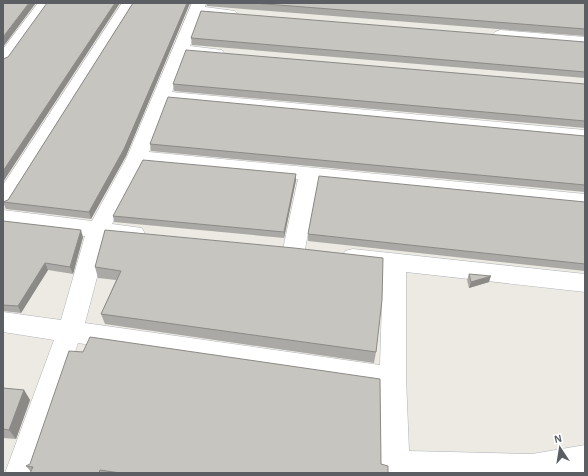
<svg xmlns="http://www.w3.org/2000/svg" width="588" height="476" font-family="'Alegreya Sans',sans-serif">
<rect width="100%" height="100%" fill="#eceae3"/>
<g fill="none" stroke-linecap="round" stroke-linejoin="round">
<g stroke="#b0b3b7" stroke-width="1">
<g id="street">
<polygon points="38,3 52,3 9,63 3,65 3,49"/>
<polygon points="122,3 136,3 10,206 3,208 3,185"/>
<polygon points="192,3 206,3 205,7 235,11 237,14 235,17 230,18 201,16 190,46 222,50 224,53 222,56 216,58 186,55 172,92 585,130 585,142 168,102 149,152 585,194 585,208 318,181 305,249 302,255 294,257 286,255 283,249 298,179 143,164 112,224 142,228 145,234 142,240 134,242 107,239 85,323 380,365 383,269 353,265 345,263 342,257 345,251 353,249 585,274 585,292 406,272 406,378 409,451 532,454 585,445 585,473 380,473 380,388 78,343 35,473 5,473 54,340 3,332 3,312 61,320 85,236 3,226 3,210 92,221 127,157"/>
<polygon points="500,30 585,37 585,47 495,38 492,35 495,32"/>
</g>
</g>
<use href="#street" fill="#fff" fill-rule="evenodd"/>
</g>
<g fill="#aba9a5">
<polygon points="133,3 190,3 126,156 91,219 6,209 3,203 3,202 8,200"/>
<polygon points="206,3 585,3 585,36 207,6"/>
<polygon points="191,38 585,42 585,78 192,45"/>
<polygon points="173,84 585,84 585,128 174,91"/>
<polygon points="585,136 585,192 151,151 150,144"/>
<polygon points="296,174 296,180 284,238 114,222 113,216"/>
<polygon points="585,202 585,271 308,241 308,234"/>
<polygon points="3,221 83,237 73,274 48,270 21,313 3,311"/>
<polygon points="105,230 376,352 374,363 105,324 101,314 116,280 98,278 95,267"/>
<polygon points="469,274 489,282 469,288 467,280"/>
<polygon points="3,388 24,390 30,400 16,439 3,438"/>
<polygon points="381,464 388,473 30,473 31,472 26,466"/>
</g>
<g fill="#8b8a86">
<polygon points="29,3 36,3 3,47 3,37"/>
<polygon points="115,3 120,3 3,182 3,171"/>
<polygon points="187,3 190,3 126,156 91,219 89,212"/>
<polygon points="296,174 296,180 284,238 284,232"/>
<polygon points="81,230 83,237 73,274 70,267"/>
<polygon points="45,263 48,270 21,313 18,306"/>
<polygon points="491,276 489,282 469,288 471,282"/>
<polygon points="24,390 30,400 16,439 9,430"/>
</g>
<g fill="#c7c5c0" stroke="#8b8a86">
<polygon points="3,3 29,3 3,37"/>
<polygon points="47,3 115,3 3,171 3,59 8,57"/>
<polygon points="133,3 187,3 124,149 89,212 3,202 8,200"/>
<polygon points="253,3 585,3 585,29"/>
<polygon points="201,11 585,42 585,72 191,38"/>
<polygon points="186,50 585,84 585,121 173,84"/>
<polygon points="168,97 585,136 585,185 150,144"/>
<polygon points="143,160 296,174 284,232 113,216"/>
<polygon points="319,176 585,202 585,264 308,234"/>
<polygon points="3,221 81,230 70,267 45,263 18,306 3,305"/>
<polygon points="105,230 294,248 383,258 382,300 376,352 101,314 121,271 95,267"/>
<polygon points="469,274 491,276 471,282"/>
<polygon points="90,337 380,379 381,464 388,466 388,473 120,473 100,470 99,473 30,473 33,467 26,466 30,464 69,351 83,352"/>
<polygon points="3,388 24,390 9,430 3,429"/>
</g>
<rect width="588" height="476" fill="none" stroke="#5b5e62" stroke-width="8"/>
<g transform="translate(560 448) rotate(348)" stroke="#ffffff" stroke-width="3" paint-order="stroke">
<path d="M0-3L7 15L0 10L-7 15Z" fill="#5b5e62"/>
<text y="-6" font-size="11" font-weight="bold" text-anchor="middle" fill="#5b5e62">N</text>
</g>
</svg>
